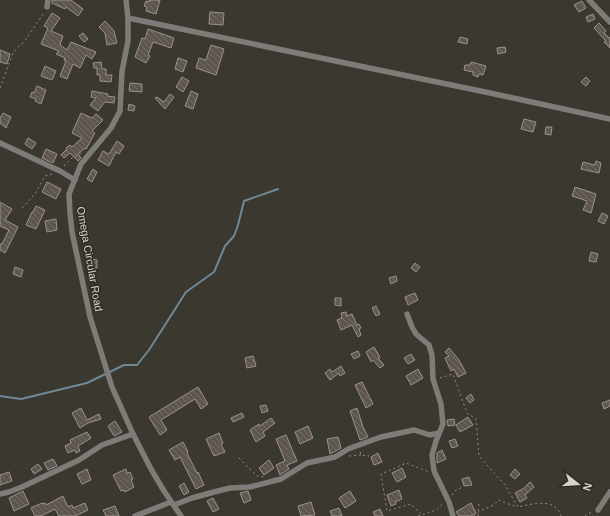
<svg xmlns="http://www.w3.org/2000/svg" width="610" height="516" font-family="Arial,sans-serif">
<defs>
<pattern id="building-back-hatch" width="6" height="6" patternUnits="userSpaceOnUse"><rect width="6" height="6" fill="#5d554e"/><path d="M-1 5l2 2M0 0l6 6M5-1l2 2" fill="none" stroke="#736d66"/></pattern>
</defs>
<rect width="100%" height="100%" fill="#3a382f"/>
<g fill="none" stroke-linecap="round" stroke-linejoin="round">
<polyline stroke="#718897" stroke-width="2" points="0,396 21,399 87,383 124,365 137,365 149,350 186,292 214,272 225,246 234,236 238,225 244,201 278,189"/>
</g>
<g fill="url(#building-back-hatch)" stroke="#9b938b">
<polygon points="52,0 71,0 83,9 78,16 66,7 65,9 52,3"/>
<polygon points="149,0 160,0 156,14 146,11 147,7 144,6 146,1 149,2"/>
<polygon points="582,1 586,8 579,12 574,5"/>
<polygon points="210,12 224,13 223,25 209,24"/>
<polygon points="52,13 60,18 51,31 63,36 60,45 67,50 71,42 96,52 92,59 86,55 80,68 73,64 67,79 60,76 66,61 64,60 65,58 56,54 59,51 41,44 48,28 44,26"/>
<polygon points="593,14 595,19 588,22 586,17"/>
<polygon points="105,21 114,31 117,43 107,45 105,33 99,27"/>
<polygon points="599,23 606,31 604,33 609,38 610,37 610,48 604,42 606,41 594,28"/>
<polygon points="148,29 174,38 171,48 153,42 148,55 150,56 146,63 135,57 142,38 145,39"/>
<polygon points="83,33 88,39 84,42 79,36"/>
<polygon points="460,37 468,39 467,44 458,42"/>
<polygon points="211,45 224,49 216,75 196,68 199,58 206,60"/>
<polygon points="505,47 506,52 498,54 497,48"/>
<polygon points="0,50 10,54 7,64 0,62"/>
<polygon points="178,58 187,61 183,72 175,69"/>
<polygon points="101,62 102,69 106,69 106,75 112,75 111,82 100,81 100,75 97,75 97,68 94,68 93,63"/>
<polygon points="471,62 486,66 483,75 479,74 478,77 473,75 473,72 464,70 465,65 470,65"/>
<polygon points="45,66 56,71 52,80 41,76"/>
<polygon points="182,77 189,81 183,92 176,87"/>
<polygon points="586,77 590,81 586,86 581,82"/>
<polygon points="130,83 142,84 142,92 129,91"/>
<polygon points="37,86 46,90 41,104 35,101 36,99 30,97 32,92 34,93"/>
<polygon points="92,91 108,94 107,96 115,97 114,103 105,102 98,111 90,105 96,98 91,97"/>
<polygon points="191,91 198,94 193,109 185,106"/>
<polygon points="170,94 174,97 165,109 155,98 157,97 164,102"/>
<polygon points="129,104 135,106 134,111 128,110"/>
<polygon points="3,113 11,117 6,128 0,123 0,118"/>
<polygon points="81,113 92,118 96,114 103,120 92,131 95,133 86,149 85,148 78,154 81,158 78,161 70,153 64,158 61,155 67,149 66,148 70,145 72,147 82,138 72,133"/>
<polygon points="524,119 536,122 533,132 521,129"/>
<polygon points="546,127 552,127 551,135 545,134"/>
<polygon points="28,138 36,143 32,149 25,144"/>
<polygon points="117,141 124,146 119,154 116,152 109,166 98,160 103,151 109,154"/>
<polygon points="46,149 57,154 53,163 42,158"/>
<polygon points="596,161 601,163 599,173 581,169 583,162 595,165"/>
<polygon points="93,169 97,172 92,182 87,179"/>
<polygon points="47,182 61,189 56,199 42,192"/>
<polygon points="575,187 596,194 591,213 583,210 587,201 572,196"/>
<polygon points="0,202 12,209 5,220 18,227 5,253 0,250 0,244 2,244 9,230 0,226"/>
<polygon points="36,206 45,210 36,229 26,225 32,212 33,212"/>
<polygon points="602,213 608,216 604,224 598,221"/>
<polygon points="56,219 57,230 47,232 45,221"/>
<polygon points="591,252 598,254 596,262 589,261"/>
<polygon points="92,259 97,260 97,268 91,267"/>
<polygon points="415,263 420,267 416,272 411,268"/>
<polygon points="15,267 23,270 21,277 13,274"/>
<polygon points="396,276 397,281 391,284 389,278"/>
<polygon points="415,293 418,300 408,305 405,297"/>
<polygon points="335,298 341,298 341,306 335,305"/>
<polygon points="376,306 380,314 376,316 372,308"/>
<polygon points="346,312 347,316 352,314 357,325 359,324 361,328 359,329 361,335 358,337 352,325 341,330 337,320 342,318 341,313"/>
<polygon points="374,347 380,357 378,358 384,365 380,368 373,360 371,362 366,352"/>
<polygon points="449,348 459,360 466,373 458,377 454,369 451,371 445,358 449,356 445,352"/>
<polygon points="358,351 360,356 354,359 351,354"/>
<polygon points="411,354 415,360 408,364 404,358"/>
<polygon points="253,356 256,366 247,368 245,358"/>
<polygon points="341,366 345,373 340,376 339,373 330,380 325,373 330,369 332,372"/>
<polygon points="418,369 423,378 411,385 406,376"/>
<polygon points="362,382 373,404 366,408 355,385"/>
<polygon points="198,387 208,404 201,409 195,399 161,420 167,430 160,435 149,417"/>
<polygon points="471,394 474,400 470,403 466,398"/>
<polygon points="610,400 610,406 604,409 602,403"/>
<polygon points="266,405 268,411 262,413 260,406"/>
<polygon points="81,408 87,420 99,414 101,419 88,423 80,428 72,413"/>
<polygon points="357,408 363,427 368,437 360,440 350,411"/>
<polygon points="242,413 244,417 233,422 231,418"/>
<polygon points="468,417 473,425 460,432 456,425"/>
<polygon points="271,418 275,423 263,432 265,436 256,442 250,430 259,424 260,426"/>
<polygon points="454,419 455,425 448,426 447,420"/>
<polygon points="115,421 122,432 114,436 108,426"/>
<polygon points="308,426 313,438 300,444 295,432"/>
<polygon points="87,432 91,438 78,446 80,451 76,453 75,450 68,453 65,446 71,443 70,440"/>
<polygon points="219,433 223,443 221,444 225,452 214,456 206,439"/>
<polygon points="286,435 297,461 287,465 289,469 280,475 276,465 285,461 276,439"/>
<polygon points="338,437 341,448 330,454 327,439"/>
<polygon points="455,439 458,446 452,448 449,441"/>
<polygon points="183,442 188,452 187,453 197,473 198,472 204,485 196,489 180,457 175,460 169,450"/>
<polygon points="442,450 446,459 437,463 437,453"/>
<polygon points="378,453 382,462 374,465 371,457"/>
<polygon points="53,459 57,466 48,470 44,463"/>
<polygon points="269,460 274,468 264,475 259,468"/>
<polygon points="38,464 42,469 34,474 31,469"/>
<polygon points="402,468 406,477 397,482 392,473"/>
<polygon points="87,469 91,480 82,484 77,474"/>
<polygon points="126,469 127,473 130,472 133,479 131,480 134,487 125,492 124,490 121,491 113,475"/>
<polygon points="515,469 520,474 515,479 510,475"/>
<polygon points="9,472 12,481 0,485 0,475"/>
<polygon points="469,477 472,485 464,486 462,479"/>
<polygon points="530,482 534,487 525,495 527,498 520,502 515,493 524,488"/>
<polygon points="184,483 189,492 184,495 179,486"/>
<polygon points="399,490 402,499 395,502 396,504 391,506 387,495"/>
<polygon points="23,491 29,504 14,511 9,498"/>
<polygon points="248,491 251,500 244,503 240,493"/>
<polygon points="350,491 356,501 345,508 339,498"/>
<polygon points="63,496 68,507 72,505 73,508 85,503 88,510 75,516 59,516 55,509 41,516 35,516 31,508 42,503 42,504 45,503 46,505"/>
<polygon points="213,498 219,509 213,512 207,501"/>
<polygon points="311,502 315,515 301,516 298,506"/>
<polygon points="471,503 476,513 471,516 459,516 456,512"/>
<polygon points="115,506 119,516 106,516 103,510"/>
<polygon points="339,508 342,516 332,516 330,511"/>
<polygon points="380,509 383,516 375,516 373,512"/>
</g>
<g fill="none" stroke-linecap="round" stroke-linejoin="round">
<g stroke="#8e8d86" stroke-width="1" stroke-dasharray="2 3" stroke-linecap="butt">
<polyline points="0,88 13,53 18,47 24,42 44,13"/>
<polyline points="64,166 73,157 82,153"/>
<polyline points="22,208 35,194 45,176 52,174"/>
<path d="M440,378L453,374L467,413L476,419L479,456L505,485L518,507C533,504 555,497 561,516"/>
<polyline points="360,452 361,455 369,456"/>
<polyline points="349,456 361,455"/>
<polyline points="239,458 257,476 265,477"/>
<polyline points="452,495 456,490 463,487"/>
<polyline points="421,514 411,504 387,511 381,474 406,463 429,472"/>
<polyline points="418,516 436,510 443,504"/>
<path d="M474,516C481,507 493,509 498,500L517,507"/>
<polyline points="478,516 479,503"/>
<polyline points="585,516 587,514 593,512"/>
</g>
<g stroke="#7e7c78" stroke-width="5.5">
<polyline points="126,0 128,18 128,41 122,71 120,111 111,128 81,164 69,194 70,213 72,232 90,317 112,387 133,434 151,469 164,491 181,516"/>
<polyline points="589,0 610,22"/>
<polyline points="47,7 48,0"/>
<polyline points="128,18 490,93 610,119"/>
<polyline points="0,143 60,171 75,180"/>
<polyline points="407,314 412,327 416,334 429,345 432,355 433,379 441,404 443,424 436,441 432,455 434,471 449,502 453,516"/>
<polyline points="0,494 9,492 22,487 79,460 102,445 133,434"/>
<polyline points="174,505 192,498 214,492 230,488 250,487 281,479 307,463 335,457 348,449 381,437 414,430 430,435 439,433"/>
<polyline points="598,510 610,492"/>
<polyline points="135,516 171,502"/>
</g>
</g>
<g text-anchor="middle" stroke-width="3" stroke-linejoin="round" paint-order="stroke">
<g font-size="11" fill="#d4d3ce" stroke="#302d25">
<text transform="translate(90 259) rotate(80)" y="4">Omega Circular Road</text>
</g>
</g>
<g transform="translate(578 484) rotate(107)" stroke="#302d25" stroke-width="3" paint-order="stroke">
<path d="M0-3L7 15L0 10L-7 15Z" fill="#d4d3ce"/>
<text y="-6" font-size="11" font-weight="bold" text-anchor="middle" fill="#d4d3ce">N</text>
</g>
</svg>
